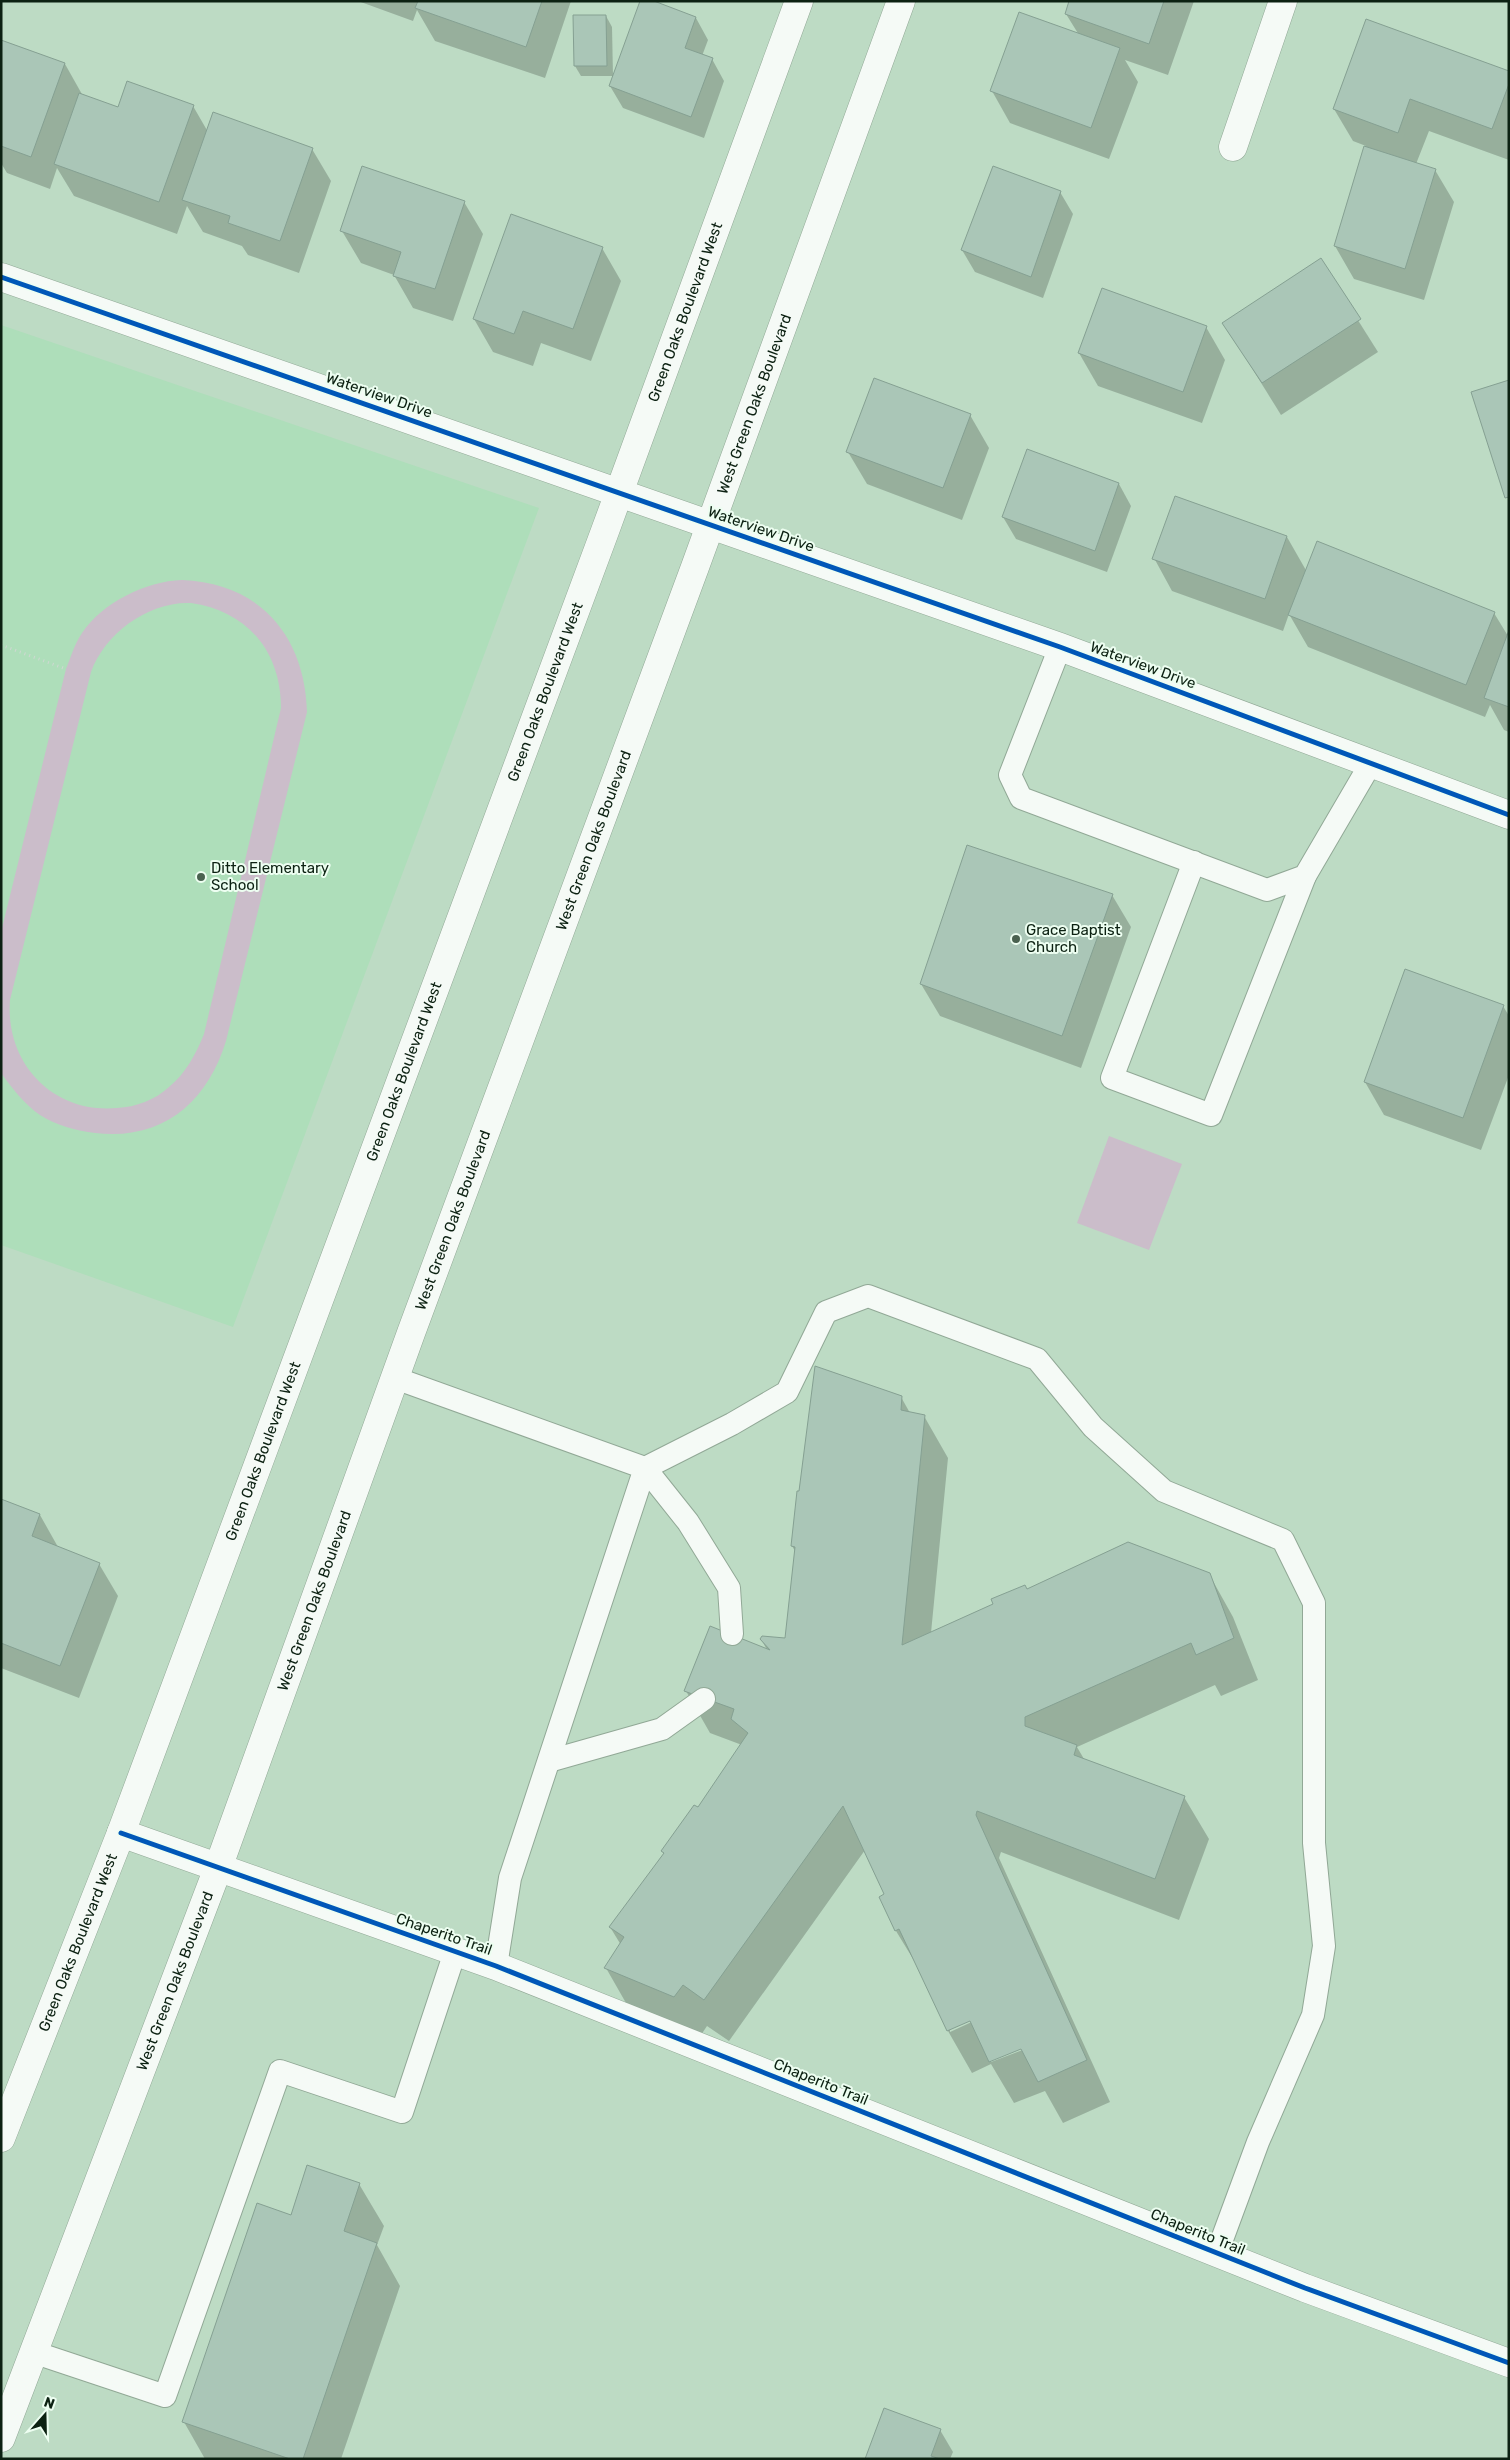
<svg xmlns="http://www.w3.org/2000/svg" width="1510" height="2460" font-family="Rubik,sans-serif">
<rect width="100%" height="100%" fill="#bddbc4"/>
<polygon fill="#aedeba" points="1,325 539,508 233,1327 1,1245"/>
<g fill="#cbbdca" fill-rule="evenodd">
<path d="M182,580C260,583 305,636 307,712L226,1041C207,1103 162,1141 95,1133C77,1131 55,1125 40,1115C25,1105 12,1088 1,1073V932L66,669C71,657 74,645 82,633C102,603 146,581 182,580ZM191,603C247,611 281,651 281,708L204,1034C196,1054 186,1073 169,1087C155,1100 136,1107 117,1108C53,1114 5,1063 10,1000L91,672C105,633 149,601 191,603Z"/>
<polygon points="1109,1136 1182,1164 1149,1250 1077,1223"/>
</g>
<g fill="#0003" fill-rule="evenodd">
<polygon points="358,1 571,1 545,78 435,41 417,10 413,21"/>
<polygon points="651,1 696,18 708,40 702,56 712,59 724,81 704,138 623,108 610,86"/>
<polygon points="1071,1 1194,1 1168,75 1125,60 1138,82 1109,159 1010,123 992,91 1079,35 1066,14"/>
<polygon points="606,16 612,27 613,76 581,76 575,66"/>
<polygon points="1,41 65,64 83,96 119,109 193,106 208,132 312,149 331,181 299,273 248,255 242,246 203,232 187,206 177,234 74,196 57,168 50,189 7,173 1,163"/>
<polygon points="1509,73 1509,160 1429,131 1416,164 1435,170 1454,202 1424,300 1354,279 1335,246 1366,146 1353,141 1334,109"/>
<polygon points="1060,192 1073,214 1043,298 975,272 962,250"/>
<polygon points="464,202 483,234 453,321 413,308 394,275 361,263 342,231"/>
<polygon points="602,248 621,281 591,361 541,343 533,366 493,352 474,319"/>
<polygon points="1320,260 1378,352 1281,415 1224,323"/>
<polygon points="1206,327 1225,360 1202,423 1098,386 1079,353"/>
<polygon points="970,415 989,448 962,520 867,484 848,452"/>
<polygon points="1027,451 1119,484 1131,506 1107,572 1016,539 1003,517"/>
<polygon points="1176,497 1287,537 1307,572 1494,613 1508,636 1509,633 1509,732 1504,730 1490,705 1485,717 1308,647 1289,614 1283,631 1172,591 1154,558"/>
<polygon points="1112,895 1131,927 1081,1068 940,1016 921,984"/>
<polygon points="1503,1006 1509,1016 1509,1075 1481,1150 1384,1115 1365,1082"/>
<path d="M901,1397L910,1413L924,1416L948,1458L931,1633L1027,1591L1209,1574L1233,1617L1258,1680L1221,1696L1215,1685L1077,1747L1084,1759L1184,1797L1209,1839L1179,1920L1001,1852L999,1858L1110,2102L1063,2123L1045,2091L1014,2103L991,2064L972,2073L948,2031L921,1972L896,1931L880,1897L885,1895L865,1850L729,2041L707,2026L699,2038L630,2010L606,1968L621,1945L610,1927L664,1855L662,1851L698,1808L742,1745L710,1733L686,1691L767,1650L761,1639H786L795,1551L792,1546ZM975,2018L976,2020L950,2032V2029ZM1027,2045L1028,2048L991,2062V2060Z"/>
<polygon points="1,1500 40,1515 58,1547 99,1564 118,1596 79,1698 1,1668"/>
<polygon points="359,2184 384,2226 377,2245 400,2286 341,2459 205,2459 184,2422 291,2217"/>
<polygon points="940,2430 953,2452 950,2459 867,2459"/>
</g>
<g fill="#aac6b7" stroke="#85a092">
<polygon points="418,1 542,1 526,47 415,8"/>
<polygon points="640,1 654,1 696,17 685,48 713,58 691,117 609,86"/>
<polygon points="1069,1 1164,1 1149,44 1065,14"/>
<polygon points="1019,12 1120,48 1091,128 990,91"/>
<polygon points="573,15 606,15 607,66 574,66"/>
<polygon points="1366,19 1509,71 1509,84 1492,129 1410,99 1398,133 1333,109"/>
<polygon points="1,40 65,63 31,157 1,146"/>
<polygon points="127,81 194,105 159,202 54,164 79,93 118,107"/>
<polygon points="213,112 313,148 280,241 228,223 230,216 182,200"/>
<polygon points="1364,146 1436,169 1405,269 1334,246"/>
<polygon points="362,166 465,201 435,289 393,276 401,252 340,231"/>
<polygon points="993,166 1061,191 1031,277 961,250"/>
<polygon points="511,214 603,247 573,329 523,311 514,334 473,319"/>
<polygon points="1321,258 1361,319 1262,383 1222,323"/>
<polygon points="1102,288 1207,326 1183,392 1078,353"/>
<polygon points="874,378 971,414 943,488 846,452"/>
<polygon points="1509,380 1509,497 1505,498 1471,392"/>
<polygon points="1027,449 1119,483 1095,551 1002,517"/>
<polygon points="1175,496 1287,536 1265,599 1152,559"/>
<polygon points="1317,541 1495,612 1466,685 1288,615"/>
<polygon points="1509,630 1509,707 1484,698"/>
<polygon points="967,845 1113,894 1062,1036 920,984"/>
<polygon points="1405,969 1504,1005 1463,1118 1364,1082"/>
<polygon points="815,1366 902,1396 901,1410 925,1415 902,1645 993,1604 991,1599 1025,1585 1027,1589 1128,1542 1210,1573 1234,1638 1196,1655 1191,1643 1025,1717 1025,1726 1077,1745 1074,1755 1185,1796 1155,1879 977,1811 976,1815 1087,2060 1038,2082 1021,2049 989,2062 970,2021 947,2031 899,1929 895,1931 879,1897 884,1894 843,1806 704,2000 683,1985 674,1997 604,1968 624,1937 609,1927 664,1853 661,1851 694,1805 698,1807 748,1733 731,1719 734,1709 684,1691 710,1626 770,1650 760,1639 762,1636 785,1638 795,1547 791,1546 797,1491 799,1491"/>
<polygon points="1,1499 40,1514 32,1536 100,1563 60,1666 1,1643"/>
<polygon points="307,2165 360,2183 344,2231 377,2243 303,2459 290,2459 182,2422 257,2203 291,2215"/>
<polygon points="884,2408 941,2429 931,2456 940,2459 865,2459"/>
</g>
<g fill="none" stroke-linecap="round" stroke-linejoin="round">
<g stroke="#91a896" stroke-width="24">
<g id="lane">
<polyline points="1060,647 1010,775 1021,798 1267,890 1305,876 1371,763"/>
<polyline points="1194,862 1112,1078 1211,1115 1305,876"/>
<polyline points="395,1378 645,1468 510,1878 496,1966"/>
<polyline points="732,1634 729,1588 688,1522 645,1468 732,1424 787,1392 826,1312 868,1296 1037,1359 1093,1427 1164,1491 1283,1540 1314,1603 1314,1843 1324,1946 1313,2015 1258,2142 1217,2253"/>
<polyline points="549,1761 662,1729 704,1699"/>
<polyline points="33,2352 165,2396 280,2071 402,2112 455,1952"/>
</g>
</g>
<g stroke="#91a896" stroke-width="29">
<g id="street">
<polyline points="1233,147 1283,1"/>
<polyline points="121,1833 496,1966 1305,2288 1509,2363"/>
</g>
</g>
<g stroke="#91a896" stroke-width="29">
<g id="secondary">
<polyline points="1,277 1060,647 1509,815"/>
<path id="s1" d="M1,2138L121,1833L605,531L799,1"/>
<path id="s2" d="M1,2438L218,1868L411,1333L695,567L901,1"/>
</g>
</g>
<polyline stroke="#ced8d1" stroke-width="3" stroke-dasharray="1 4" stroke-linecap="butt" points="1,645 66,669"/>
<use href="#lane" stroke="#f5faf6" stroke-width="22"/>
<use href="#street" stroke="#f5faf6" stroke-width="28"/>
<use href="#secondary" stroke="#f5faf6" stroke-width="28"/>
<g stroke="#edfef1" stroke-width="8">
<g id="cycleway">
<polyline points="1,277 1060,647 1509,815"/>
<polyline points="121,1833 496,1966 1305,2288 1509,2363"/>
</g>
</g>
<use href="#cycleway" stroke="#0057b8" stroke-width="5"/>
</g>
<g fill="#4a6250" stroke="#edfef1" stroke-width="2">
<circle cx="201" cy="877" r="5"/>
<circle cx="1016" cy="939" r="5"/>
</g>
<g text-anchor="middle" stroke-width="4" stroke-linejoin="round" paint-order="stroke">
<g font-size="15" fill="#0c2112" stroke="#edfef1">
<text dy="5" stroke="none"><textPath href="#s1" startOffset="1950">Green Oaks Boulevard West</textPath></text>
<text transform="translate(379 395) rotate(19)" y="5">Waterview Drive</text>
<text dy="5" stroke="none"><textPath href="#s2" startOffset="2169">West Green Oaks Boulevard</textPath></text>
<text transform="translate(761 529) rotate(19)" y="5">Waterview Drive</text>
<text transform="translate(1143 665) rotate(20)" y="5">Waterview Drive</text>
<text dy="5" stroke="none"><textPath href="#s1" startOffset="1545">Green Oaks Boulevard West</textPath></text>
<text dy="5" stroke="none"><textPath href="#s2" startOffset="1704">West Green Oaks Boulevard</textPath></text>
<text dy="5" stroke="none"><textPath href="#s1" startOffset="1140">Green Oaks Boulevard West</textPath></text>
<text dy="5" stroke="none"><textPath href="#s2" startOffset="1299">West Green Oaks Boulevard</textPath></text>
<text dy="5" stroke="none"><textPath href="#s1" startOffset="735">Green Oaks Boulevard West</textPath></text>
<text dy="5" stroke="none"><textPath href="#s2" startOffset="894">West Green Oaks Boulevard</textPath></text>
<text transform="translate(444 1934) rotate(19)" y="5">Chaperito Trail</text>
<text dy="5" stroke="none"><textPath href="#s1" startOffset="210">Green Oaks Boulevard West</textPath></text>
<text dy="5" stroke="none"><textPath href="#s2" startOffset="489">West Green Oaks Boulevard</textPath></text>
<text transform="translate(821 2082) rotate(22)" y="5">Chaperito Trail</text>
<text transform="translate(1198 2232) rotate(22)" y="5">Chaperito Trail</text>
</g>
<g font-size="15" fill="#0c2112" stroke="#edfef1" text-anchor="start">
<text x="211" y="873">Ditto Elementary<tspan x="211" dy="17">School</tspan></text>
<text x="1026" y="935">Grace Baptist<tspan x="1026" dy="17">Church</tspan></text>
</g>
</g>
<rect width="1510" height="2460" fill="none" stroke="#0c2112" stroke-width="5"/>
<g transform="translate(45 2415) rotate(20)" stroke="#edfef1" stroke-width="4" paint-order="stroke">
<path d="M0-4L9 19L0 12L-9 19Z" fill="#0c2112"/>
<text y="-8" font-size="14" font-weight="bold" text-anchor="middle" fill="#0c2112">N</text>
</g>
</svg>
